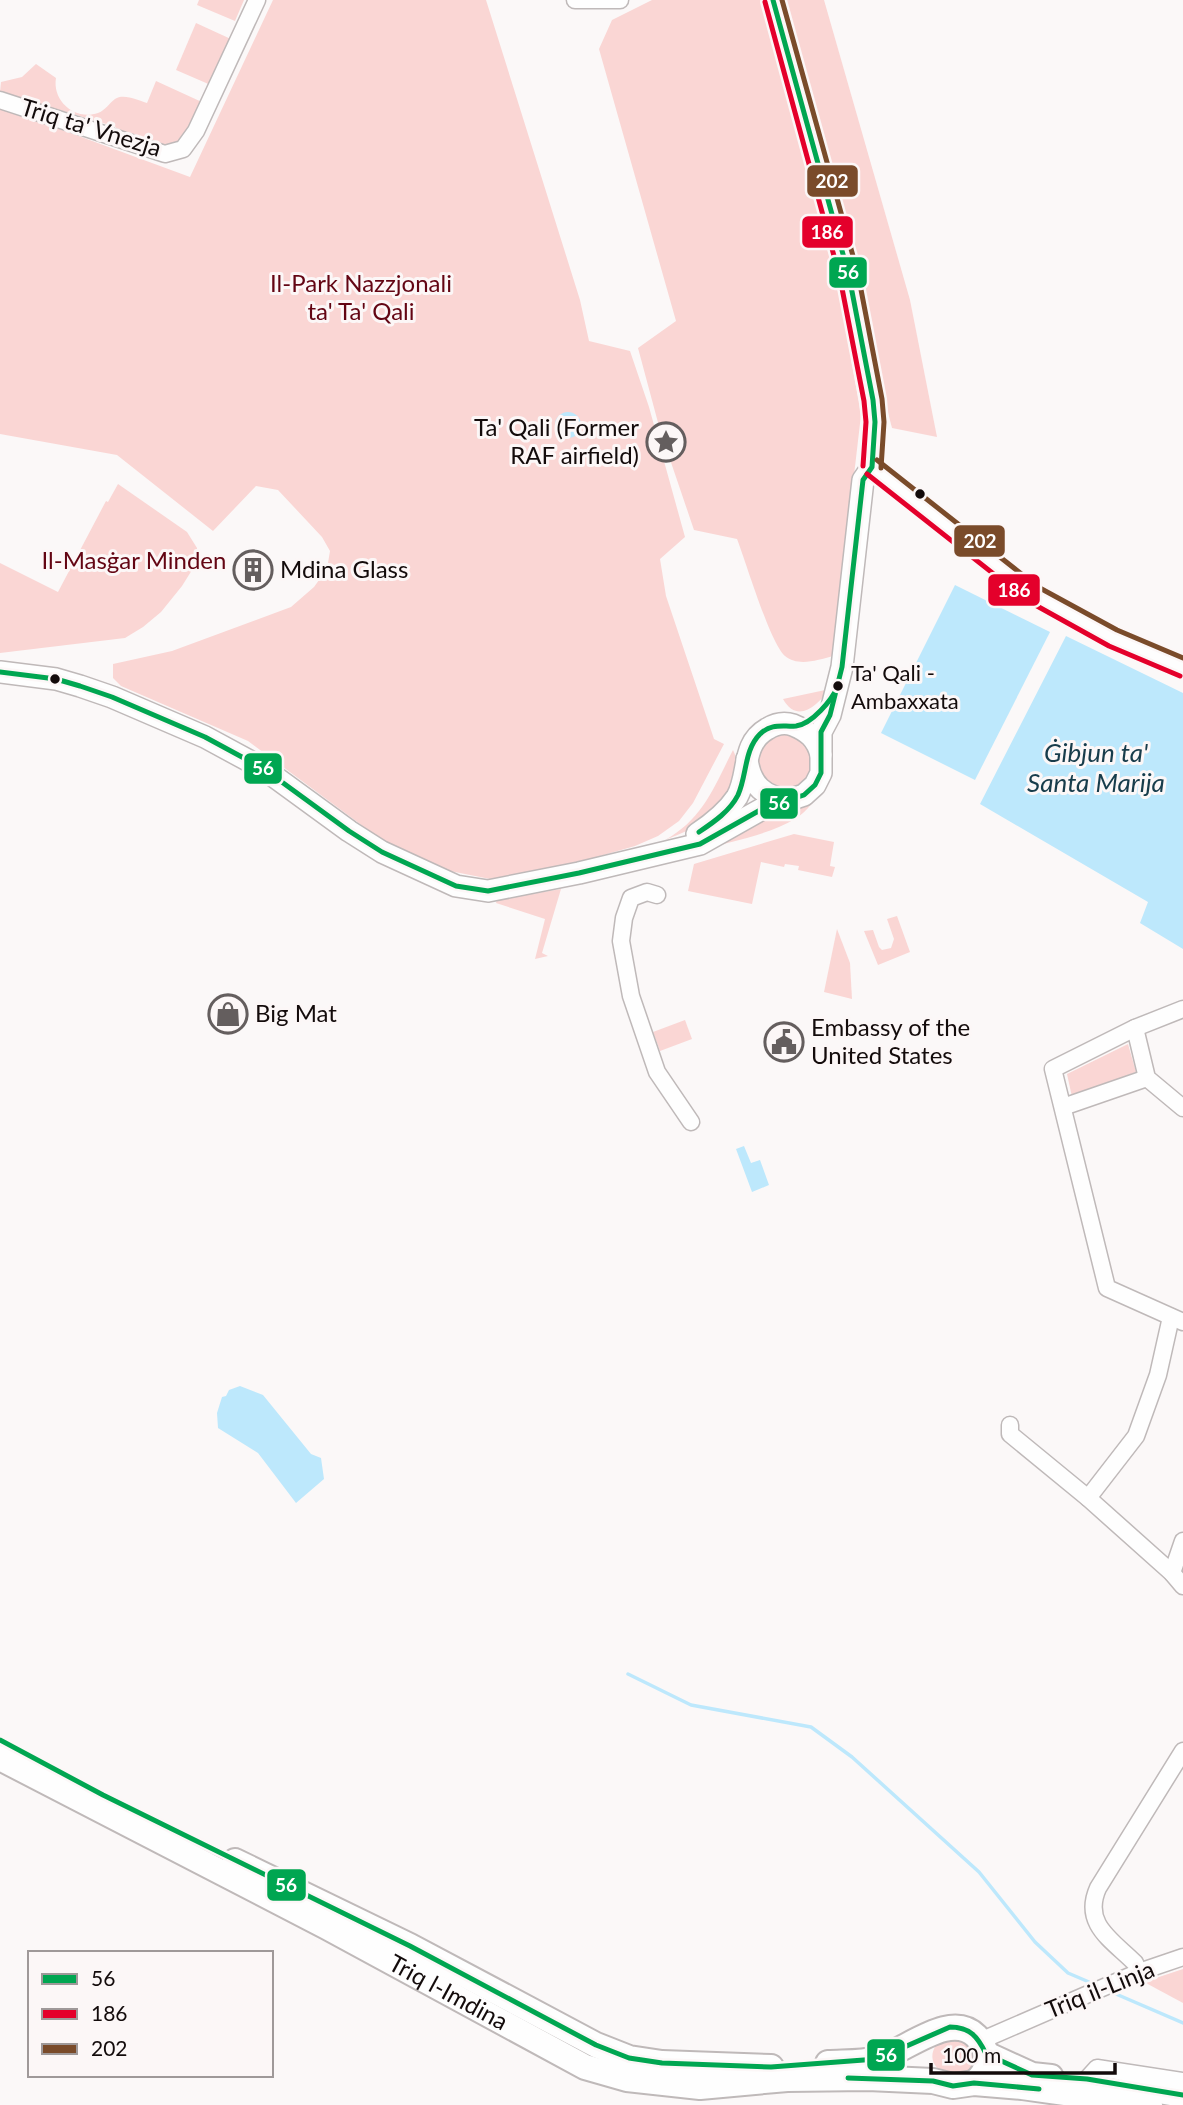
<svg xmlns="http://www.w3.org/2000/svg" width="1183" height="2105" font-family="Lato,sans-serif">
<rect width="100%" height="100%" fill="#fbf8f8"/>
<g fill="#fad6d4">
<polygon points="199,0 244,0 235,21 197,5"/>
<polygon points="273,0 486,0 580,300 589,341 630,351 649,407 685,537 660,559 666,596 714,739 724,744 693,803 679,821 658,836 635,846 551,870 490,879 440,869 387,844 248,741 121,686 113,678 113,664 172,651 291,607 314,587 327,569 330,551 322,537 278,490 256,486 213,531 117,455 0,434 0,107 190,177"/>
<path d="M652,0H761L832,251L861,415L833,656C818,660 798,667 785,656C770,643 746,562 737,539L694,530L660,430L638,348L676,321L599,49L612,20Z"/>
<polygon points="781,0 824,0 910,300 937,437 892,428"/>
<polygon points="196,23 233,40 213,86 176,70"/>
<path d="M36,64L56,78C52,101 75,121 98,113C106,110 109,103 115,99C124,93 139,101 147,103L156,81L204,103L181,142L168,148L115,132L116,127L0,92L1,82L22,77Z"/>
<polygon points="118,484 187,532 197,548 197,562 182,586 161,612 143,627 125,638 0,653 0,563 58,592 106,501 108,502"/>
<path d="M830,689C817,705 798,725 783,699Z"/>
<polygon points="786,731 811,747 812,777 798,790 768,790 753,754 757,744"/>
<path d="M733,750C737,758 737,763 736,772C735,811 698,827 665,840C703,819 714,787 733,750Z"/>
<path d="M825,786C816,798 808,811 795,819C769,835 727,842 697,851Z"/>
<polygon points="794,834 834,842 830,866 835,867 832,877 798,870 799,866 785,864 784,867 761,862 752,904 688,891 694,864"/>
<polygon points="561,889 542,953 548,956 535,959 545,919 496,903 497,900"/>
<polygon points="897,916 910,952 878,965 864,931 873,930 879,947 882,950 891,948 894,939 887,919"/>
<polygon points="837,929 850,963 852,999 824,992"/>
<polygon points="685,1020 692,1039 660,1051 653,1032"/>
<polygon points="1128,1044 1136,1072 1072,1097 1067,1074"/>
<polygon points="1183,1969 1183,2003 1144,1982"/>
<path d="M941,2039L969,2040C971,2047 976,2055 975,2062C968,2092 911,2069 941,2039Z"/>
</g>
<g fill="#bde8fc">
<circle cx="568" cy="425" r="13"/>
<polygon points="955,585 1050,632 975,780 881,733"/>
<polygon points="1066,636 1183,693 1183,949 1140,923 1148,902 980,804"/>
<polygon points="744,1146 751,1163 760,1160 769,1185 752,1192 736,1149"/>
<polygon points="240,1386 263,1395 311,1454 321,1458 324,1479 296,1503 258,1453 218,1428 217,1413 222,1397 226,1396 229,1390"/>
</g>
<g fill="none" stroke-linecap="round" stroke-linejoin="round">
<g stroke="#bde8fc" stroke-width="3.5">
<polyline points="628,1674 691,1705 811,1727 852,1757 979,1872 1035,1942 1068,1973 1096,1985"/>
<polyline points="1109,1991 1183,2023"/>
</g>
<g stroke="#bfb9b9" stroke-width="19">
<g id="minor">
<polyline points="575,0 620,0"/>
<polyline points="0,100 165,154 183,149 196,131 257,0"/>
<polyline points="872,467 1033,594 1113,638 1183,668"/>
<polyline points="657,895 647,892 631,898 624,918 621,941 631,996 657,1072 691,1122"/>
<polyline points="1183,1009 1135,1028 1053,1069 1107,1288 1183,1322"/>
<polyline points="1135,1028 1147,1078 1183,1108"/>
<polyline points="1063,1107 1147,1078"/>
<polyline points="1010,1425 1010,1434 1088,1498 1172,1573 1183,1586"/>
<polyline points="1088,1498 1136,1436 1158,1375 1171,1317"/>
<polyline points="1172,1573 1183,1541"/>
<path d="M1139,1972L1135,1963C1112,1940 1082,1924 1098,1888L1183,1751"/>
<polyline points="980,2041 1139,1972 1183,1957"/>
<polyline points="1087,2079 1097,2068 1183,2081"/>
</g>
</g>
<g stroke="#bfb9b9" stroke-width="24">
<g id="major">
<polyline points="0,672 56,679 80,686 112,697 205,737 264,769 349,831 382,852 456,886 488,891 579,873 700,844 762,809 804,795 815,785 821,773 821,732 830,715 842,667 863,480 872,467 875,422 873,400 849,276 773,0"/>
<path d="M747,759C750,785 764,797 789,800"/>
<path d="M697,834C712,824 727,812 737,797C750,774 741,744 767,729C775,724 784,722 793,725C808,731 817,739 821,755"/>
</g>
</g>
<g stroke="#bfb9b9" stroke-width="28">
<g id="highway">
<path id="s1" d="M0,1758L327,1927L585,2067L627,2079L700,2087L787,2079L868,2078L933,2081L953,2086L974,2083L1022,2087L1150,2105"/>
<polyline points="235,1861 410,1946 596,2045 629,2058 662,2063 771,2067"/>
<polyline points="986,2054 1032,2075 1051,2077"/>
<path d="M828,2063C843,2062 862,2063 877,2059C905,2052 950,2010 976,2036C981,2041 985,2048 986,2055C989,2067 983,2076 974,2083"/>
<polyline points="1129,2086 1183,2095"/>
</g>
</g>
<use href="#minor" stroke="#fefefe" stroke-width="16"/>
<use href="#major" stroke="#fefefe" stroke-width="21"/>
<use href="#highway" stroke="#fefefe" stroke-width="24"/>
<g stroke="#fcf7f7" stroke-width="10">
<g id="bus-1">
<polyline points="0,672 56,679 80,686 112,697 205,737 264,769 349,831 382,852 456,886 488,891 579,873 700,844 762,809 804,795 815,785 821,773 821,732 830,715 842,667 863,480 872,467 875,422 873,400 849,276 773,0"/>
<path d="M699,832C714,822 730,811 738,795C747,775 744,750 760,734C772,723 782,727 796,726C812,724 832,700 838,686"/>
<path d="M0,1740L103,1795L410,1946L596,2045L629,2058L662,2063L771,2067L877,2059L950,2027C970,2027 978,2037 986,2054L1032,2075L1087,2079L1183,2095"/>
<polyline points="848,2078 933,2081 953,2086 974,2083 1039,2089"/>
</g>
</g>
<g stroke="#fcf7f7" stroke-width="10">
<g id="bus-2">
<polyline points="765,2 840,278 864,401 866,422 863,466"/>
<polyline points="867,474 1028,601 1109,646 1180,676"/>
</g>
</g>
<g stroke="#fcf7f7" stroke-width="10">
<g id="bus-3">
<polyline points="782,0 858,274 882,399 884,422 881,468"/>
<polyline points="877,460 1038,587 1117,630 1183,658"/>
</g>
</g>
<use href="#bus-1" stroke="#00a651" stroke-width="5"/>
<use href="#bus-2" stroke="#e4002b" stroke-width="5"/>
<use href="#bus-3" stroke="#7a4b2a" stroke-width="5"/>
</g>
<defs>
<g id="sight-ring" transform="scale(2.0125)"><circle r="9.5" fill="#fcf7f7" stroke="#645e5e" stroke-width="1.5"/><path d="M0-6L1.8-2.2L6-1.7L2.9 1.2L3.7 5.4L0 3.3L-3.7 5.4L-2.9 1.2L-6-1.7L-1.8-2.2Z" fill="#645e5e"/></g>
<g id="building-ring" transform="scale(2.0125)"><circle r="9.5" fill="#fcf7f7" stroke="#645e5e" stroke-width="1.5"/><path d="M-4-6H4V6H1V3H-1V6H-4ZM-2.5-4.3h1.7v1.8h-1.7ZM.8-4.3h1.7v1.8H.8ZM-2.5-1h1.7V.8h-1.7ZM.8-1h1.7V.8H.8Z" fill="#645e5e"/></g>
<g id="shop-ring" transform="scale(2.0125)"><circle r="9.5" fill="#fcf7f7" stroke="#645e5e" stroke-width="1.5"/><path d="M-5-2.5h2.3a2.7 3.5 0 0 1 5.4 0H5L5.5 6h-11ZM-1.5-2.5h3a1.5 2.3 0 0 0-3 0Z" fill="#645e5e"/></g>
<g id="civic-ring" transform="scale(2.0125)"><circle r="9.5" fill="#fcf7f7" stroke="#645e5e" stroke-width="1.5"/><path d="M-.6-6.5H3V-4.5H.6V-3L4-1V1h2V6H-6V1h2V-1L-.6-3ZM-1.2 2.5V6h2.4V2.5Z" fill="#645e5e"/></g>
</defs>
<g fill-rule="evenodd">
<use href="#sight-ring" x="666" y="442"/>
<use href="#building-ring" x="253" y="570"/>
<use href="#shop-ring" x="228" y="1014"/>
<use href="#civic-ring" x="784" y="1042"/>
</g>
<g fill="#130b0b" stroke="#fcf7f7" stroke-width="2.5">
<circle cx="920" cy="494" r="6"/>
<circle cx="55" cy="679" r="6"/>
<circle cx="838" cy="686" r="6"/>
</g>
<g text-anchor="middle" stroke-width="6" stroke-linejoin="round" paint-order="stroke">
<g font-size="22" fill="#130b0b" stroke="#fcf7f7" text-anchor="start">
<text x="851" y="681">Ta' Qali -<tspan x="851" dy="28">Ambaxxata</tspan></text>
</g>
<g font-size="24" fill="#130b0b" stroke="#fcf7f7">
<text transform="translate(91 128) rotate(17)" y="8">Triq ta' Vnezja</text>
<text transform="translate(1100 1990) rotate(-22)" y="8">Triq il-Linja</text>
<text dy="8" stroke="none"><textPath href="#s1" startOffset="506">Triq l-Imdina</textPath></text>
</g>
<g font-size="24" fill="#630513" stroke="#fcf7f7">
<text x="361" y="292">Il-Park Nazzjonali<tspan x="361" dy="28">ta' Ta' Qali</tspan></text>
<text x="134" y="569">Il-Masġar Minden</text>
</g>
<g font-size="24" fill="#130b0b" stroke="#fcf7f7" text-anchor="start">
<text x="639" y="436" text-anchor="end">Ta' Qali (Former<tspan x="639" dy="28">RAF airfield)</tspan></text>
<text x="280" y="578">Mdina Glass</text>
<text x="255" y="1022">Big Mat</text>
<text x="811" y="1036">Embassy of the<tspan x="811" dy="28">United States</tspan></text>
</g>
<g font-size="26" font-style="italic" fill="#173c4b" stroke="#fcf7f7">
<text x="1096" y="762">Ġibjun ta'<tspan x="1096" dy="30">Santa Marija</tspan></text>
</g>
</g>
<g stroke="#fcf7f7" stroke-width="2.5">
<rect x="806" y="164" width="53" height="34" rx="7" fill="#7a4b2a"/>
<rect x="801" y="215" width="53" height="34" rx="7" fill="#e4002b"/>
<rect x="828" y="256" width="40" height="33" rx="7" fill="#00a651"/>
<rect x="953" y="524" width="53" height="34" rx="7" fill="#7a4b2a"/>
<rect x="987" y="573" width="54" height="34" rx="7" fill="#e4002b"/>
<rect x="243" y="752" width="40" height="33" rx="7" fill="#00a651"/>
<rect x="759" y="787" width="40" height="33" rx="7" fill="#00a651"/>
<rect x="266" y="1868" width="41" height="34" rx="7" fill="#00a651"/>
<rect x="866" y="2038" width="40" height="34" rx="7" fill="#00a651"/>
</g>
<g font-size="19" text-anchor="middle" font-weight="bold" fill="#fff">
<text x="832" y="188">202</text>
<text x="827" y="239">186</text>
<text x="848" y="279">56</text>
<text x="980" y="548">202</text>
<text x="1014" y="597">186</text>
<text x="263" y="775">56</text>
<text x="779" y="810">56</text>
<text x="286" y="1892">56</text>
<text x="886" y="2062">56</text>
</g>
<rect x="28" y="1951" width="245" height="126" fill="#fcf7f7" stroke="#9f9999" stroke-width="2"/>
<rect x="42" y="1974" width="35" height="10" fill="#00a651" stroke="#9f9999" stroke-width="2"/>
<text x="91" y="1986" font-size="21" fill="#130b0b">56</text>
<rect x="42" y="2009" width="35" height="10" fill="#e4002b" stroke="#9f9999" stroke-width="2"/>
<text x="91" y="2021" font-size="21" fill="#130b0b">186</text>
<rect x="42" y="2044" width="35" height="10" fill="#7a4b2a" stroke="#9f9999" stroke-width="2"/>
<text x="91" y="2056" font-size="21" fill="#130b0b">202</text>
<path d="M931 2063v10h184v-10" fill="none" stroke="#130b0b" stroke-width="3.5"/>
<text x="942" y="2063" font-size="21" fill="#130b0b" stroke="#fcf7f7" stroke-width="5" paint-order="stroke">100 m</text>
</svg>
